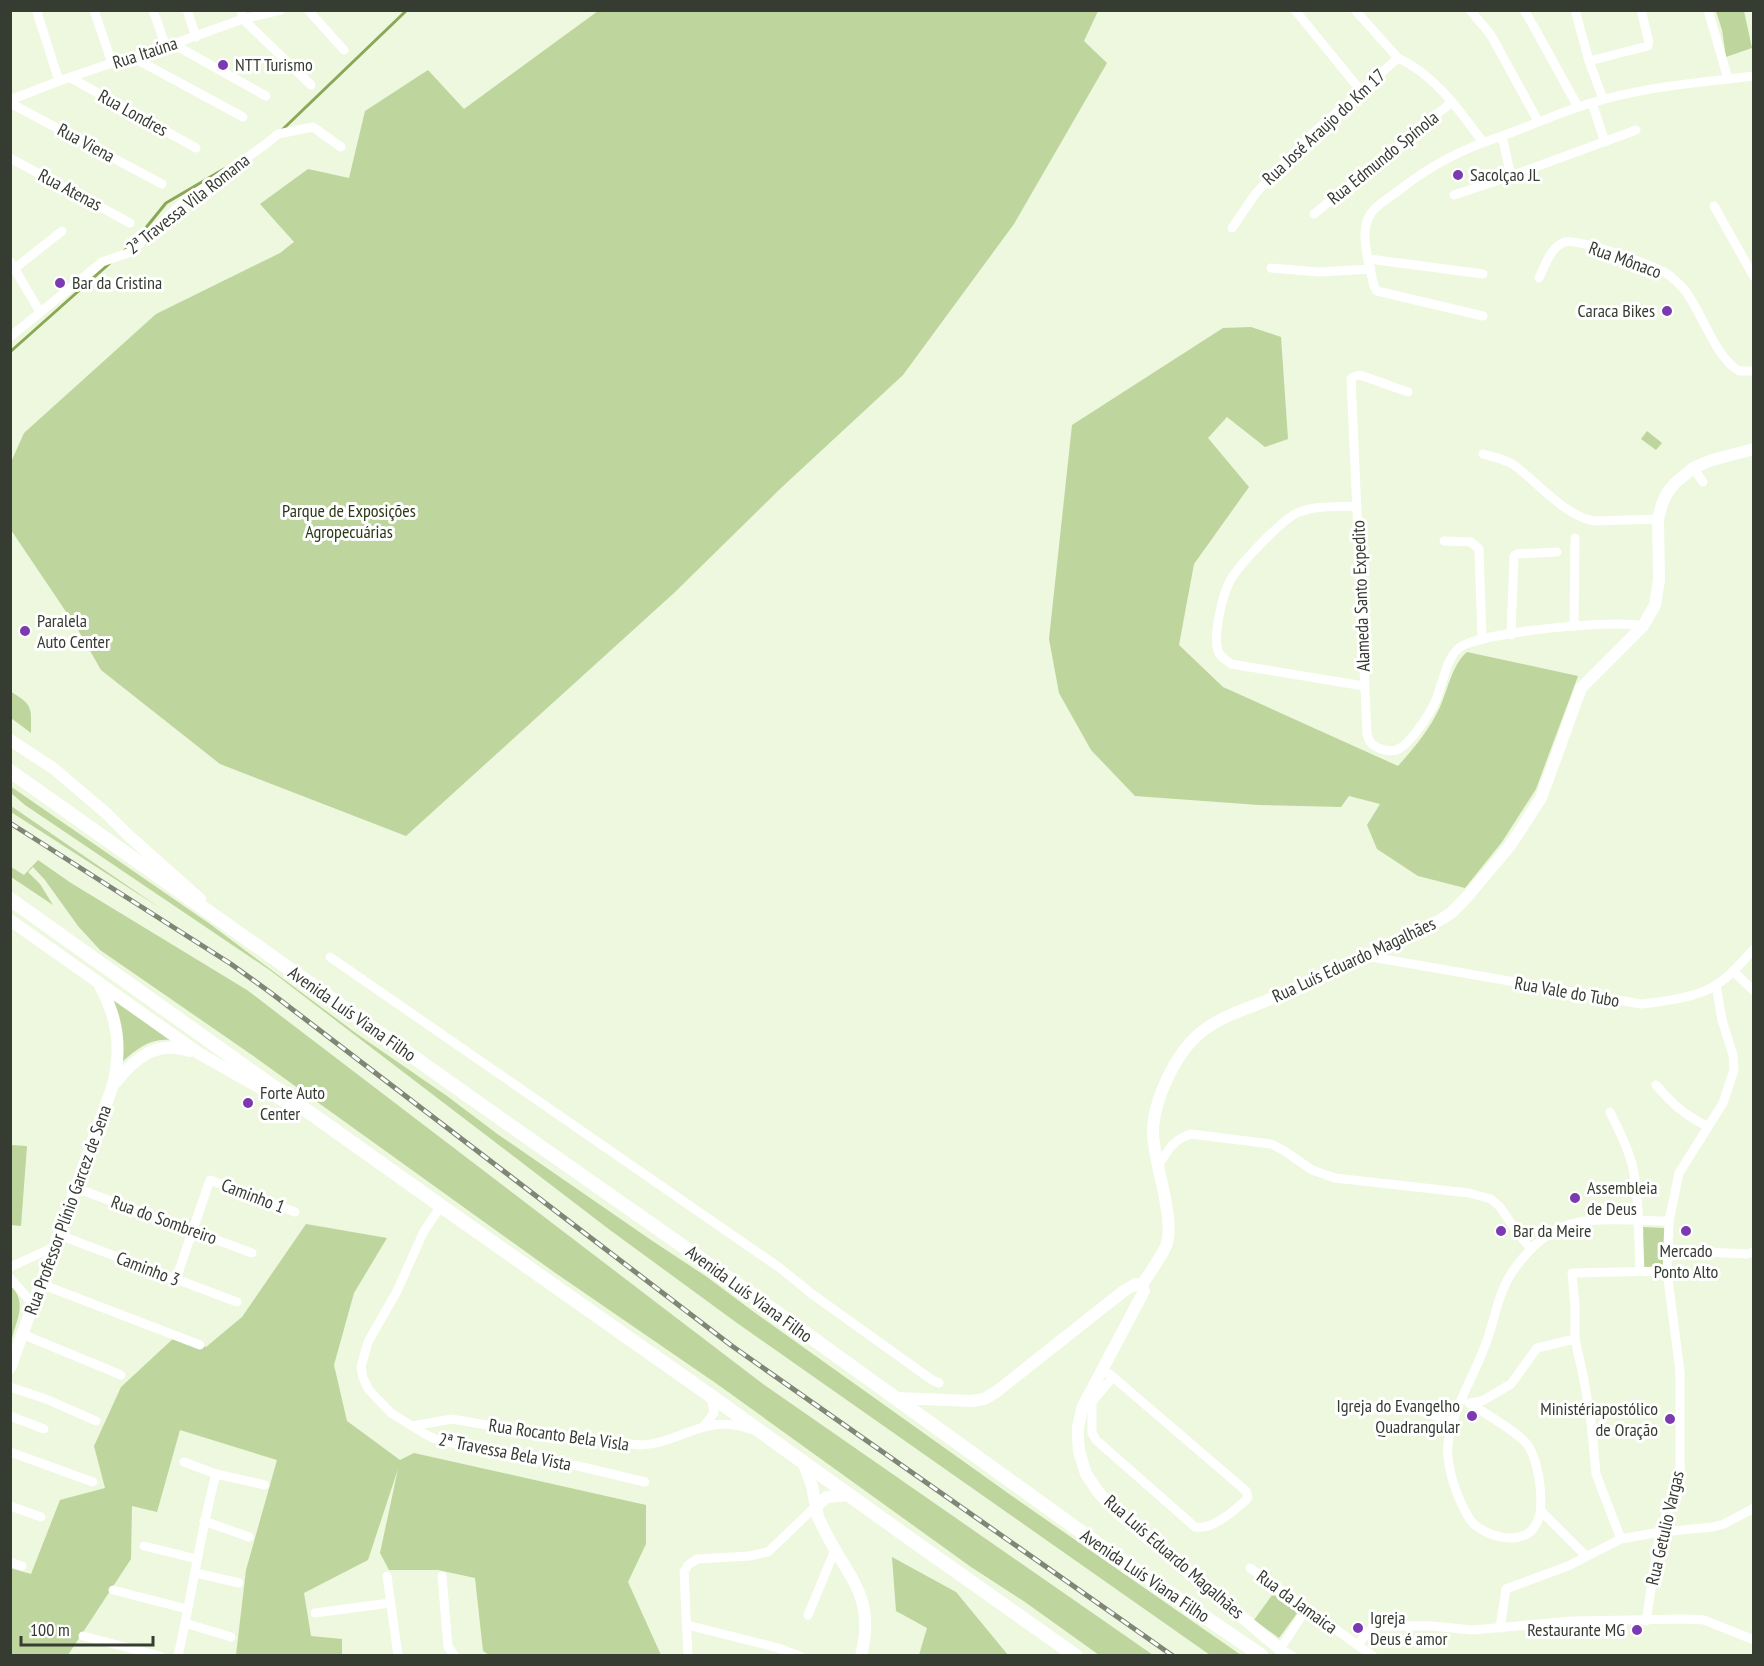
<svg xmlns="http://www.w3.org/2000/svg" width="1764" height="1666" font-family="'PT Sans Narrow',sans-serif">
<rect width="100%" height="100%" fill="#edf8de"/>
<g fill="#bed59d">
<polygon points="598,11 1098,11 1084,41 1107,63 1014,224 903,375 781,488 674,593 406,836 220,764 101,670 77,628 11,530 11,462 24,433 156,314 280,253 294,242 260,204 308,169 349,178 365,111 428,70 464,109"/>
<polygon points="1716,11 1744,11 1752,48 1726,57 1722,30"/>
<path d="M1251,327L1281,337L1288,439L1265,447L1227,417L1208,438L1249,487L1194,564L1179,645L1223,687L1398,766C1414,748 1430,729 1440,707C1448,689 1452,665 1467,652L1578,676L1536,789L1502,842L1465,888L1418,876L1377,849L1367,825L1380,804L1349,796L1341,807L1259,805L1135,796L1091,750L1059,693L1049,639L1072,425L1223,328Z"/>
<polygon points="1647,431 1662,443 1656,450 1641,439"/>
<path d="M11,692C34,705 31,709 31,733L11,718Z"/>
<polygon points="10,786 210,924 357,1034 447,1096 496,1133 651,1240 707,1277 758,1315 1022,1503 1241,1655 1210,1655 737,1323 610,1230 271,971 25,805 11,793"/>
<polygon points="11,806 160,908 11,812"/>
<polygon points="38,860 71,883 247,990 763,1384 1153,1655 1099,1655 1025,1602 971,1567 717,1384 554,1272 252,1055 100,950 78,926 45,880 33,867 28,872 40,884 53,905 11,877 11,867 24,875"/>
<path d="M113,998L170,1040C150,1038 137,1049 123,1061Z"/>
<polygon points="10,1145 27,1146 21,1226 11,1225"/>
<polygon points="306,1224 387,1238 354,1293 334,1365 347,1421 400,1460 414,1453 646,1505 646,1544 628,1582 661,1655 489,1655 483,1651 475,1578 438,1570 389,1570 380,1553 398,1469 368,1560 304,1593 311,1636 342,1639 342,1655 236,1655 246,1570 277,1460 180,1430 157,1512 132,1506 131,1559 68,1655 11,1655 10,1568 31,1574 60,1500 105,1488 94,1446 121,1387 176,1336 206,1347 242,1317"/>
<polygon points="1643,1227 1665,1228 1665,1268 1643,1267"/>
<path d="M11,1286C27,1302 17,1319 12,1338L11,1336Z"/>
<polygon points="892,1557 956,1592 1008,1655 919,1655 927,1628 896,1611"/>
<polygon points="1273,1594 1298,1612 1279,1638 1254,1620"/>
</g>
<g fill="none" stroke-linecap="round" stroke-linejoin="round">
<g stroke="#8aa858" stroke-width="3">
<polyline points="282,130 407,10"/>
<polyline points="124,251 136,240 166,203 224,169"/>
<polyline points="10,352 110,263"/>
</g>
<g stroke="#fff" stroke-width="9">
<polyline points="94,10 112,63"/>
<polyline points="153,10 166,47"/>
<polyline points="187,10 196,37"/>
<polyline points="241,10 243,19 311,85"/>
<polyline points="308,10 344,50"/>
<polyline points="1295,10 1361,91"/>
<path d="M1355,10L1398,58C1435,75 1459,110 1482,141"/>
<polyline points="1470,10 1486,29 1492,37 1538,121"/>
<polyline points="1524,10 1534,27 1578,107"/>
<polyline points="1575,10 1589,61 1603,99"/>
<polyline points="1708,10 1728,79"/>
<polyline points="37,12 59,81"/>
<polyline points="173,44 266,96"/>
<polyline points="134,58 243,117"/>
<polyline points="1589,61 1648,46 1649,42 1641,10"/>
<polyline points="71,78 196,148"/>
<polyline points="10,100 59,81 112,63 134,58 243,19 281,10"/>
<polyline points="10,103 162,184"/>
<polyline points="1592,103 1605,142"/>
<polyline points="1502,136 1511,176"/>
<polyline points="10,158 130,223"/>
<polyline points="1454,195 1511,176 1636,130"/>
<polyline points="1714,206 1754,277"/>
<polyline points="1314,214 1452,102"/>
<polyline points="1232,228 1256,193 1312,134 1398,58"/>
<polyline points="1369,259 1483,274"/>
<polyline points="10,261 40,312"/>
<polyline points="1271,268 1319,272 1371,269"/>
<polyline points="14,269 62,231"/>
<path d="M1539,278C1545,266 1550,247 1565,242C1579,238 1651,265 1666,273C1672,277 1678,283 1683,288C1703,312 1713,355 1739,371H1754"/>
<path d="M1483,316L1377,291L1374,286C1370,268 1360,236 1368,219C1372,207 1388,199 1398,191C1431,165 1462,149 1502,136C1536,124 1569,108 1605,99C1654,86 1703,82 1754,76"/>
<polyline points="10,337 102,262 128,253 136,247 180,205 266,144 278,134 313,127 341,147"/>
<path d="M1408,392L1360,375L1353,377L1351,379L1367,734C1369,743 1373,746 1381,749C1387,751 1393,752 1399,749C1411,742 1430,714 1435,702C1442,687 1446,658 1459,648C1480,632 1616,619 1643,626"/>
<path d="M1483,454C1494,457 1505,459 1514,465C1537,482 1567,518 1595,521L1658,519"/>
<polyline points="1693,468 1703,482"/>
<path d="M1357,506C1338,507 1314,505 1297,513C1282,520 1236,567 1229,583C1222,597 1213,636 1218,651C1220,657 1226,660 1231,664L1364,686"/>
<polyline points="1444,541 1471,542 1479,549 1482,639"/>
<polyline points="1574,626 1575,538"/>
<polyline points="1511,635 1514,556 1517,554 1557,552"/>
<path d="M1366,956L1641,1004C1661,1002 1694,997 1711,988C1728,979 1741,963 1754,949"/>
<polyline points="330,957 780,1268 812,1294 932,1380 939,1383"/>
<polyline points="1733,971 1754,991"/>
<path d="M1656,1085C1674,1106 1684,1114 1708,1127"/>
<path d="M1610,1112C1618,1129 1627,1145 1632,1164C1640,1198 1638,1236 1640,1271"/>
<path d="M1157,1167C1168,1151 1172,1140 1191,1134L1271,1144L1283,1150L1312,1170L1335,1178L1469,1193L1491,1199L1500,1207L1517,1232L1531,1249"/>
<polyline points="76,1188 252,1253"/>
<polyline points="441,1206 424,1231 397,1291 368,1342 361,1367 363,1378 369,1390 391,1413 425,1434 435,1439 501,1455 578,1466 645,1482"/>
<polyline points="59,1235 237,1302"/>
<polyline points="1669,1250 1747,1254 1754,1252"/>
<polyline points="10,1267 54,1247"/>
<polyline points="10,1278 33,1304"/>
<polyline points="176,1279 210,1180 295,1212"/>
<polyline points="41,1284 200,1345"/>
<polyline points="22,1334 121,1375"/>
<path d="M1103,1369L1113,1377L1246,1491L1248,1497L1245,1501C1232,1512 1213,1530 1195,1527L1096,1440L1092,1433V1402L1113,1377"/>
<polyline points="10,1387 46,1399 96,1421"/>
<polyline points="1398,1403 1453,1422"/>
<polyline points="1469,1403 1482,1401 1511,1384 1537,1348 1575,1339"/>
<path d="M1471,1404C1484,1413 1523,1435 1529,1447C1535,1457 1539,1474 1540,1486C1541,1501 1543,1516 1533,1529C1518,1547 1479,1535 1469,1518C1457,1498 1446,1468 1448,1444C1452,1410 1473,1378 1485,1346C1494,1323 1497,1296 1511,1274C1524,1254 1543,1235 1565,1226C1587,1216 1642,1221 1669,1221"/>
<polyline points="10,1416 44,1429"/>
<path d="M412,1426L452,1419L539,1434L640,1445C679,1444 709,1411 752,1430"/>
<polyline points="704,1426 714,1413 711,1396"/>
<polyline points="10,1452 93,1482"/>
<polyline points="184,1462 216,1474 265,1485"/>
<polyline points="10,1506 41,1517"/>
<polyline points="1542,1512 1586,1556"/>
<polyline points="204,1521 249,1537"/>
<polyline points="1621,1539 1596,1474 1591,1422 1584,1380 1575,1339 1575,1306 1572,1273 1667,1271"/>
<polyline points="144,1546 197,1559"/>
<polyline points="10,1562 22,1566"/>
<polyline points="1250,1568 1373,1656"/>
<polyline points="196,1573 239,1583"/>
<polyline points="387,1576 398,1656"/>
<polyline points="442,1576 448,1647 455,1656"/>
<polyline points="113,1590 187,1609"/>
<polyline points="315,1613 390,1603"/>
<polyline points="808,1615 835,1550"/>
<polyline points="1646,1621 1660,1532 1677,1483 1680,1470 1680,1372 1667,1271 1669,1221 1679,1173 1723,1103 1734,1070 1733,1055 1722,1020 1716,985"/>
<polyline points="185,1623 231,1637"/>
<polyline points="687,1625 778,1648 800,1656"/>
<polyline points="1500,1628 1506,1589 1568,1566 1621,1539 1660,1532 1713,1527 1724,1524 1754,1508"/>
<polyline points="83,1636 160,1656"/>
<polyline points="1357,1645 1374,1626 1431,1626 1473,1630 1572,1621 1685,1619 1704,1620 1754,1640"/>
<path d="M178,1656C192,1595 200,1534 216,1474"/>
<polyline points="688,1656 684,1572 688,1565 697,1559 749,1556 768,1552 816,1506"/>
<polyline points="1292,1656 1280,1649 1307,1608"/>
</g>
<g stroke="#fff" stroke-width="12">
<polyline points="10,740 53,768 106,813 128,835 200,899"/>
<polyline points="10,920 200,1054 287,1103"/>
<path d="M116,1082C136,1057 157,1040 190,1051"/>
<path d="M10,1368L113,1085C122,1047 118,1018 99,984"/>
<polyline points="896,1398 972,1401 984,1399 996,1392 1125,1290 1136,1284 1142,1285"/>
<path d="M803,1462L812,1486L818,1517L822,1525C845,1576 877,1593 861,1656"/>
<polyline points="816,1506 827,1497 849,1495"/>
<path d="M1285,1656L1280,1649L1121,1516L1099,1493L1086,1474L1079,1451L1078,1439V1427L1083,1406L1144,1291L1142,1285C1150,1272 1160,1259 1166,1246C1176,1219 1154,1165 1153,1133C1153,1101 1175,1054 1200,1033C1223,1014 1256,1006 1283,994C1336,970 1388,946 1440,920L1451,913L1466,898L1509,847L1521,829L1541,798L1581,688L1643,626L1655,605L1659,580L1658,519L1662,504L1667,493L1675,483L1693,468L1712,460L1754,449"/>
</g>
<g stroke="#fff" stroke-width="14">
<polyline points="10,771 494,1114 754,1296 1098,1544 1262,1656"/>
<polyline points="10,899 441,1206 711,1396 909,1538 1076,1656"/>
</g>
<g stroke="#7f8676" stroke-width="5">
<polyline id="rail" points="10,823 231,964 271,993 732,1346 1173,1656"/>
</g>
<use href="#rail" stroke="#fff" stroke-width="3" stroke-dasharray="9" stroke-linecap="butt"/>
</g>
<g fill="#7b3aaf" stroke="#fff" stroke-width="2">
<circle cx="223" cy="65" r="6"/>
<circle cx="1458" cy="175" r="6"/>
<circle cx="60" cy="283" r="6"/>
<circle cx="1667" cy="311" r="6"/>
<circle cx="25" cy="631" r="6"/>
<circle cx="248" cy="1103" r="6"/>
<circle cx="1575" cy="1198" r="6"/>
<circle cx="1501" cy="1231" r="6"/>
<circle cx="1686" cy="1231" r="6"/>
<circle cx="1472" cy="1416" r="6"/>
<circle cx="1670" cy="1419" r="6"/>
<circle cx="1358" cy="1628" r="6"/>
<circle cx="1637" cy="1630" r="6"/>
</g>
<g text-anchor="middle" stroke-width="6" stroke-linejoin="round" paint-order="stroke">
<g font-size="18" fill="#373c32" stroke="#fff">
<text transform="translate(145 53) rotate(-18)" y="6">Rua Itaúna</text>
<text transform="translate(133 113) rotate(29)" y="6">Rua Londres</text>
<text transform="translate(1324 127) rotate(-43)" y="6">Rua José Araujo do Km 17</text>
<text transform="translate(86 143) rotate(28)" y="6">Rua Viena</text>
<text transform="translate(1383 158) rotate(-39)" y="6">Rua Edmundo Spínola</text>
<text transform="translate(70 190) rotate(28)" y="6">Rua Atenas</text>
<text transform="translate(188 204) rotate(-38)" y="6">2ª Travessa Vila Romana</text>
<text transform="translate(1625 260) rotate(20)" y="6">Rua Mônaco</text>
<text transform="translate(1361 596) rotate(-92)" y="6">Alameda Santo Expedito</text>
<text transform="translate(1354 960) rotate(-25)" y="6">Rua Luís Eduardo Magalhães</text>
<text transform="translate(1567 992) rotate(10)" y="6">Rua Vale do Tubo</text>
<text transform="translate(352 1014) rotate(35)" y="6">Avenida Luís Viana Filho</text>
<text transform="translate(253 1196) rotate(21)" y="6">Caminho 1</text>
<text transform="translate(68 1210) rotate(-70)" y="6">Rua Professor Plínio Garcez de Sena</text>
<text transform="translate(164 1220) rotate(20)" y="6">Rua do Sombreiro</text>
<text transform="translate(148 1269) rotate(21)" y="6">Caminho 3</text>
<text transform="translate(749 1294) rotate(36)" y="6">Avenida Luís Viana Filho</text>
<text transform="translate(559 1435) rotate(8)" y="6">Rua Rocanto Bela Visla</text>
<text transform="translate(505 1452) rotate(11)" y="6">2ª Travessa Bela Vista</text>
<text transform="translate(1665 1528) rotate(-77)" y="6">Rua Getulio Vargas</text>
<text transform="translate(1174 1557) rotate(41)" y="6">Rua Luís Eduardo Magalhães</text>
<text transform="translate(1145 1576) rotate(34)" y="6">Avenida Luís Viana Filho</text>
<text transform="translate(1297 1602) rotate(36)" y="6">Rua da Jamaica</text>
</g>
<g font-size="18" fill="#373c32" stroke="#fff" text-anchor="start">
<text x="235" y="71">NTT Turismo</text>
<text x="1470" y="181">Sacolçao JL</text>
<text x="72" y="289">Bar da Cristina</text>
<text x="1655" y="317" text-anchor="end">Caraca Bikes</text>
<text x="37" y="627">Paralela<tspan x="37" dy="21">Auto Center</tspan></text>
<text x="260" y="1099">Forte Auto<tspan x="260" dy="21">Center</tspan></text>
<text x="1587" y="1194">Assembleia<tspan x="1587" dy="21">de Deus</tspan></text>
<text x="1513" y="1237">Bar da Meire</text>
<text x="1686" y="1257" text-anchor="middle">Mercado<tspan x="1686" dy="21">Ponto Alto</tspan></text>
<text x="1460" y="1412" text-anchor="end">Igreja do Evangelho<tspan x="1460" dy="21">Quadrangular</tspan></text>
<text x="1658" y="1415" text-anchor="end">Ministériapostólico<tspan x="1658" dy="21">de Oração</tspan></text>
<text x="1370" y="1624">Igreja<tspan x="1370" dy="21">Deus é amor</tspan></text>
<text x="1625" y="1636" text-anchor="end">Restaurante MG</text>
</g>
<g font-size="18" fill="#2b3816" stroke="#fff">
<text x="349" y="517">Parque de Exposições<tspan x="349" dy="21">Agropecuárias</tspan></text>
</g>
</g>
<rect width="1764" height="1666" fill="none" stroke="#373c32" stroke-width="24"/>
<path d="M21 1636v9h132v-9" fill="none" stroke="#373c32" stroke-width="3"/>
<text x="30" y="1636" font-size="18" fill="#373c32" stroke="#ffffff" stroke-width="4.5" paint-order="stroke">100 m</text>
</svg>
